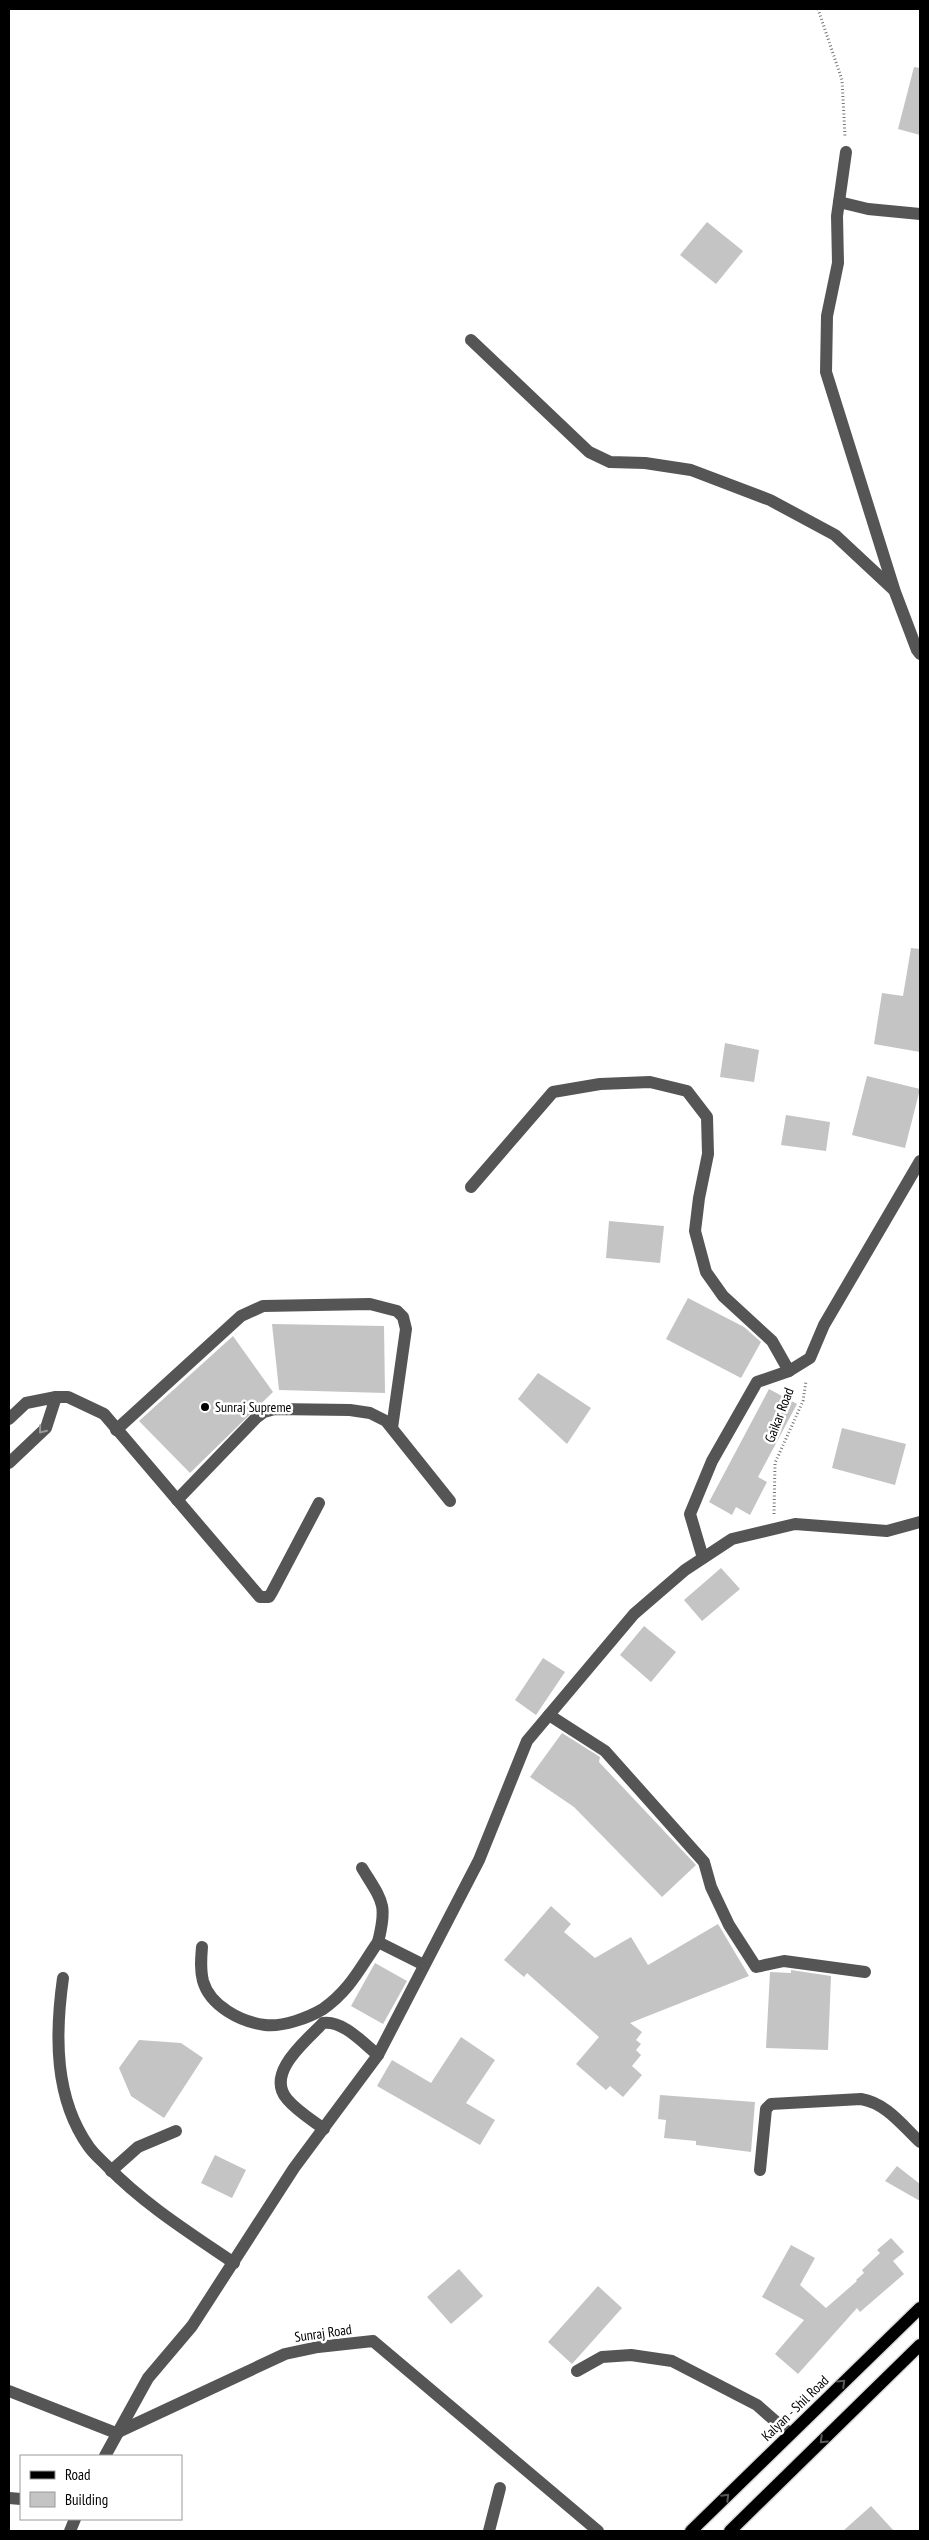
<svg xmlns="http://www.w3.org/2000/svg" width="929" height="2540" font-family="'PT Sans Narrow',sans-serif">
<rect width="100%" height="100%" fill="#fff"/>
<g fill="#c4c4c4">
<polygon points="914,67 920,68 920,135 898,129"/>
<polygon points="707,222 743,251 716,284 680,255"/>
<polygon points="911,948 920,949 920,1052 874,1044 882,993 903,996"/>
<polygon points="725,1043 759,1050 754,1082 720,1077"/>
<polygon points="867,1076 920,1089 905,1148 852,1135"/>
<polygon points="786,1115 830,1122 826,1151 781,1145"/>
<polygon points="609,1221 664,1226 660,1263 606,1258"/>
<polygon points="688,1298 744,1327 761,1342 741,1378 666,1339"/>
<polygon points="272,1324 384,1326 385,1393 279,1390"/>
<polygon points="233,1336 273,1392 190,1473 139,1421"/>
<polygon points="538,1373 591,1408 567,1444 518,1399"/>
<polygon points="769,1389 797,1404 758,1477 767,1482 750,1515 736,1507 732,1515 709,1502"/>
<polygon points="842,1428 906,1444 895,1485 832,1468"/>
<polygon points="721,1568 740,1589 702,1621 684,1600"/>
<polygon points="644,1626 676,1652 651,1682 620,1655"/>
<polygon points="543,1658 565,1672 536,1715 515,1700"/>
<polygon points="562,1733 600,1757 599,1762 696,1865 662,1897 574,1807 530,1777"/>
<polygon points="551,1906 571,1924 564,1932 595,1958 631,1937 648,1965 718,1924 749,1976 630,2023 642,2032 636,2040 641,2044 636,2050 641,2055 632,2066 642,2075 623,2097 610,2086 606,2090 576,2064 599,2037 527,1973 524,1977 504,1960"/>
<polygon points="375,1963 407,1981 383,2024 351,2006"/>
<polygon points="791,1970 831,1976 828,2050 766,2048 770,1972 791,1973"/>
<polygon points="461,2037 495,2060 466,2103 495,2120 480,2145 377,2086 392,2060 431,2083"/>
<polygon points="139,2040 181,2043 203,2058 164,2118 131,2096 119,2068"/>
<polygon points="660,2095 755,2102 751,2152 696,2145 696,2141 664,2138 666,2120 658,2119"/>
<polygon points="215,2155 246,2170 232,2198 201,2183"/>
<polygon points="897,2166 920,2184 920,2201 885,2181"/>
<polygon points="891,2238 904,2252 893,2261 904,2274 860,2312 857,2308 798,2374 775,2354 804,2320 762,2297 791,2245 815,2258 800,2285 826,2308 857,2281 856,2280 864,2273 862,2270 880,2253 877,2250"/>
<polygon points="459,2269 483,2296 451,2324 427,2297"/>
<polygon points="598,2286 622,2308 572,2364 548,2342"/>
<polygon points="871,2506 894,2531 843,2531"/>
</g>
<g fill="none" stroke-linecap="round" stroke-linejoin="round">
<g stroke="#dbdbdb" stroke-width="15">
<g id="major">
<polyline points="691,2531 920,2308"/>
<polyline points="730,2531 920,2345"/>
</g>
</g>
<g stroke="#777" stroke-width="3" stroke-dasharray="1 2.5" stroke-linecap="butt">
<polyline points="818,9 842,80 845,136"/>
<polyline points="774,1514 775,1463 803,1401 806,1381"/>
</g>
<g stroke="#555" stroke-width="12">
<polyline points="846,152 837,216 838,263 827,316 826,372 895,592 917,650 920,654"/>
<polyline points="839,202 868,209 920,214"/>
<polyline points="471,340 589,452 610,462 645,463 691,470 770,500 835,535 894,590"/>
<polyline points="471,1187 553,1092 600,1084 650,1082 687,1091 707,1117 708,1154 699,1198 695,1231 706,1272 723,1296 772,1341 789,1371"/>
<polyline points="56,1397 68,1397 104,1414 260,1597 269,1597 272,1592 319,1503"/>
<polyline points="9,1419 26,1403 56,1397 46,1428 9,1463"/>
<polyline points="116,1430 241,1316 263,1306 370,1304 397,1311 403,1317 406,1329 392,1428"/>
<polyline points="177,1500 256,1418 264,1412 275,1409 350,1410 370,1413 386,1421 450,1501"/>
<polyline points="703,1558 690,1514 712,1461 757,1382 789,1371 810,1358 824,1325 920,1161"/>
<polyline points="549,1715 605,1751 704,1862 711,1887 729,1925 756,1967 784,1961 865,1972"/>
<path d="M362,1868C382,1901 388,1903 378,1942"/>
<path d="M202,1947C201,1959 200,1969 203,1981C210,2006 241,2022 265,2025C283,2027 308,2018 323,2009C350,1990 360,1968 378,1942L424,1965"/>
<path d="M63,1978C55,2035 54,2098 89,2147C94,2154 101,2160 107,2166C145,2205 190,2233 234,2263"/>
<path d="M324,2129C312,2120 297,2111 287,2099C265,2073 306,2041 323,2023C343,2020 363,2043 378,2055"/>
<path d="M760,2170L766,2109L771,2104L861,2099C886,2103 902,2125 920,2142"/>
<polyline points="111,2171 138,2147 176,2131"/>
<polyline points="577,2371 602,2357 631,2355 672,2361 757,2405 790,2434"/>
<polyline points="9,2391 116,2433 285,2354 318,2347 373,2341 598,2531"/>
<polyline points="105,2456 148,2378 192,2326 294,2168 378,2055 479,1860 527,1741 634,1614 685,1570 732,1539 795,1524 887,1531 920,1522"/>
<polyline points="9,2498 21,2499"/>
<polyline points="70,2531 75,2519"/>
<polyline points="489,2531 500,2488"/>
</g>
<use href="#major" stroke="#000" stroke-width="12"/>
</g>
<defs><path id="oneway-chevron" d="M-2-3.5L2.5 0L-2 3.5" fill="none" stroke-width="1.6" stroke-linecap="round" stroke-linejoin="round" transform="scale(1.25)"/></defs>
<use stroke="#999" href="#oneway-chevron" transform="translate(42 1430) rotate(129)"/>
<g stroke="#595959">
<use href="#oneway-chevron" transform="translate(842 2383) rotate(-44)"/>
<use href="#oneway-chevron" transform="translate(823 2440) rotate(136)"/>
<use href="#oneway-chevron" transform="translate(726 2497) rotate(-45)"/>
</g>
<circle fill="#000" stroke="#fff" stroke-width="2" cx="205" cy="1407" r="5"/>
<g text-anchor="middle" stroke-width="5" stroke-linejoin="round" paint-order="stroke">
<g font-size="14" fill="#000" stroke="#fff" text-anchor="start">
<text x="215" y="1412">Sunraj Supreme</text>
</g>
<g font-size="14" fill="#000" stroke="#fff">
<text transform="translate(779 1415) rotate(-69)" y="5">Gaikar Road</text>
<text transform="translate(323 2333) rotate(-8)" y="5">Sunraj Road</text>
<text transform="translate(795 2408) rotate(-44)" y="5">Kalyan - Shil Road</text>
</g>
</g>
<rect width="929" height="2540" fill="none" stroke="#000000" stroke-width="20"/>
<rect x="20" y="2455" width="162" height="65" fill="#ffffff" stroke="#999999"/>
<rect x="30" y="2471" width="25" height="8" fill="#000000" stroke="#999999"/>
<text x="65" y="2480" font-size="15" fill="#000000">Road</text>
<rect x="30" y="2492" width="25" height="15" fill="#c4c4c4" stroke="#999999"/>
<text x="65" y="2505" font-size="15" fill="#000000">Building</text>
</svg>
